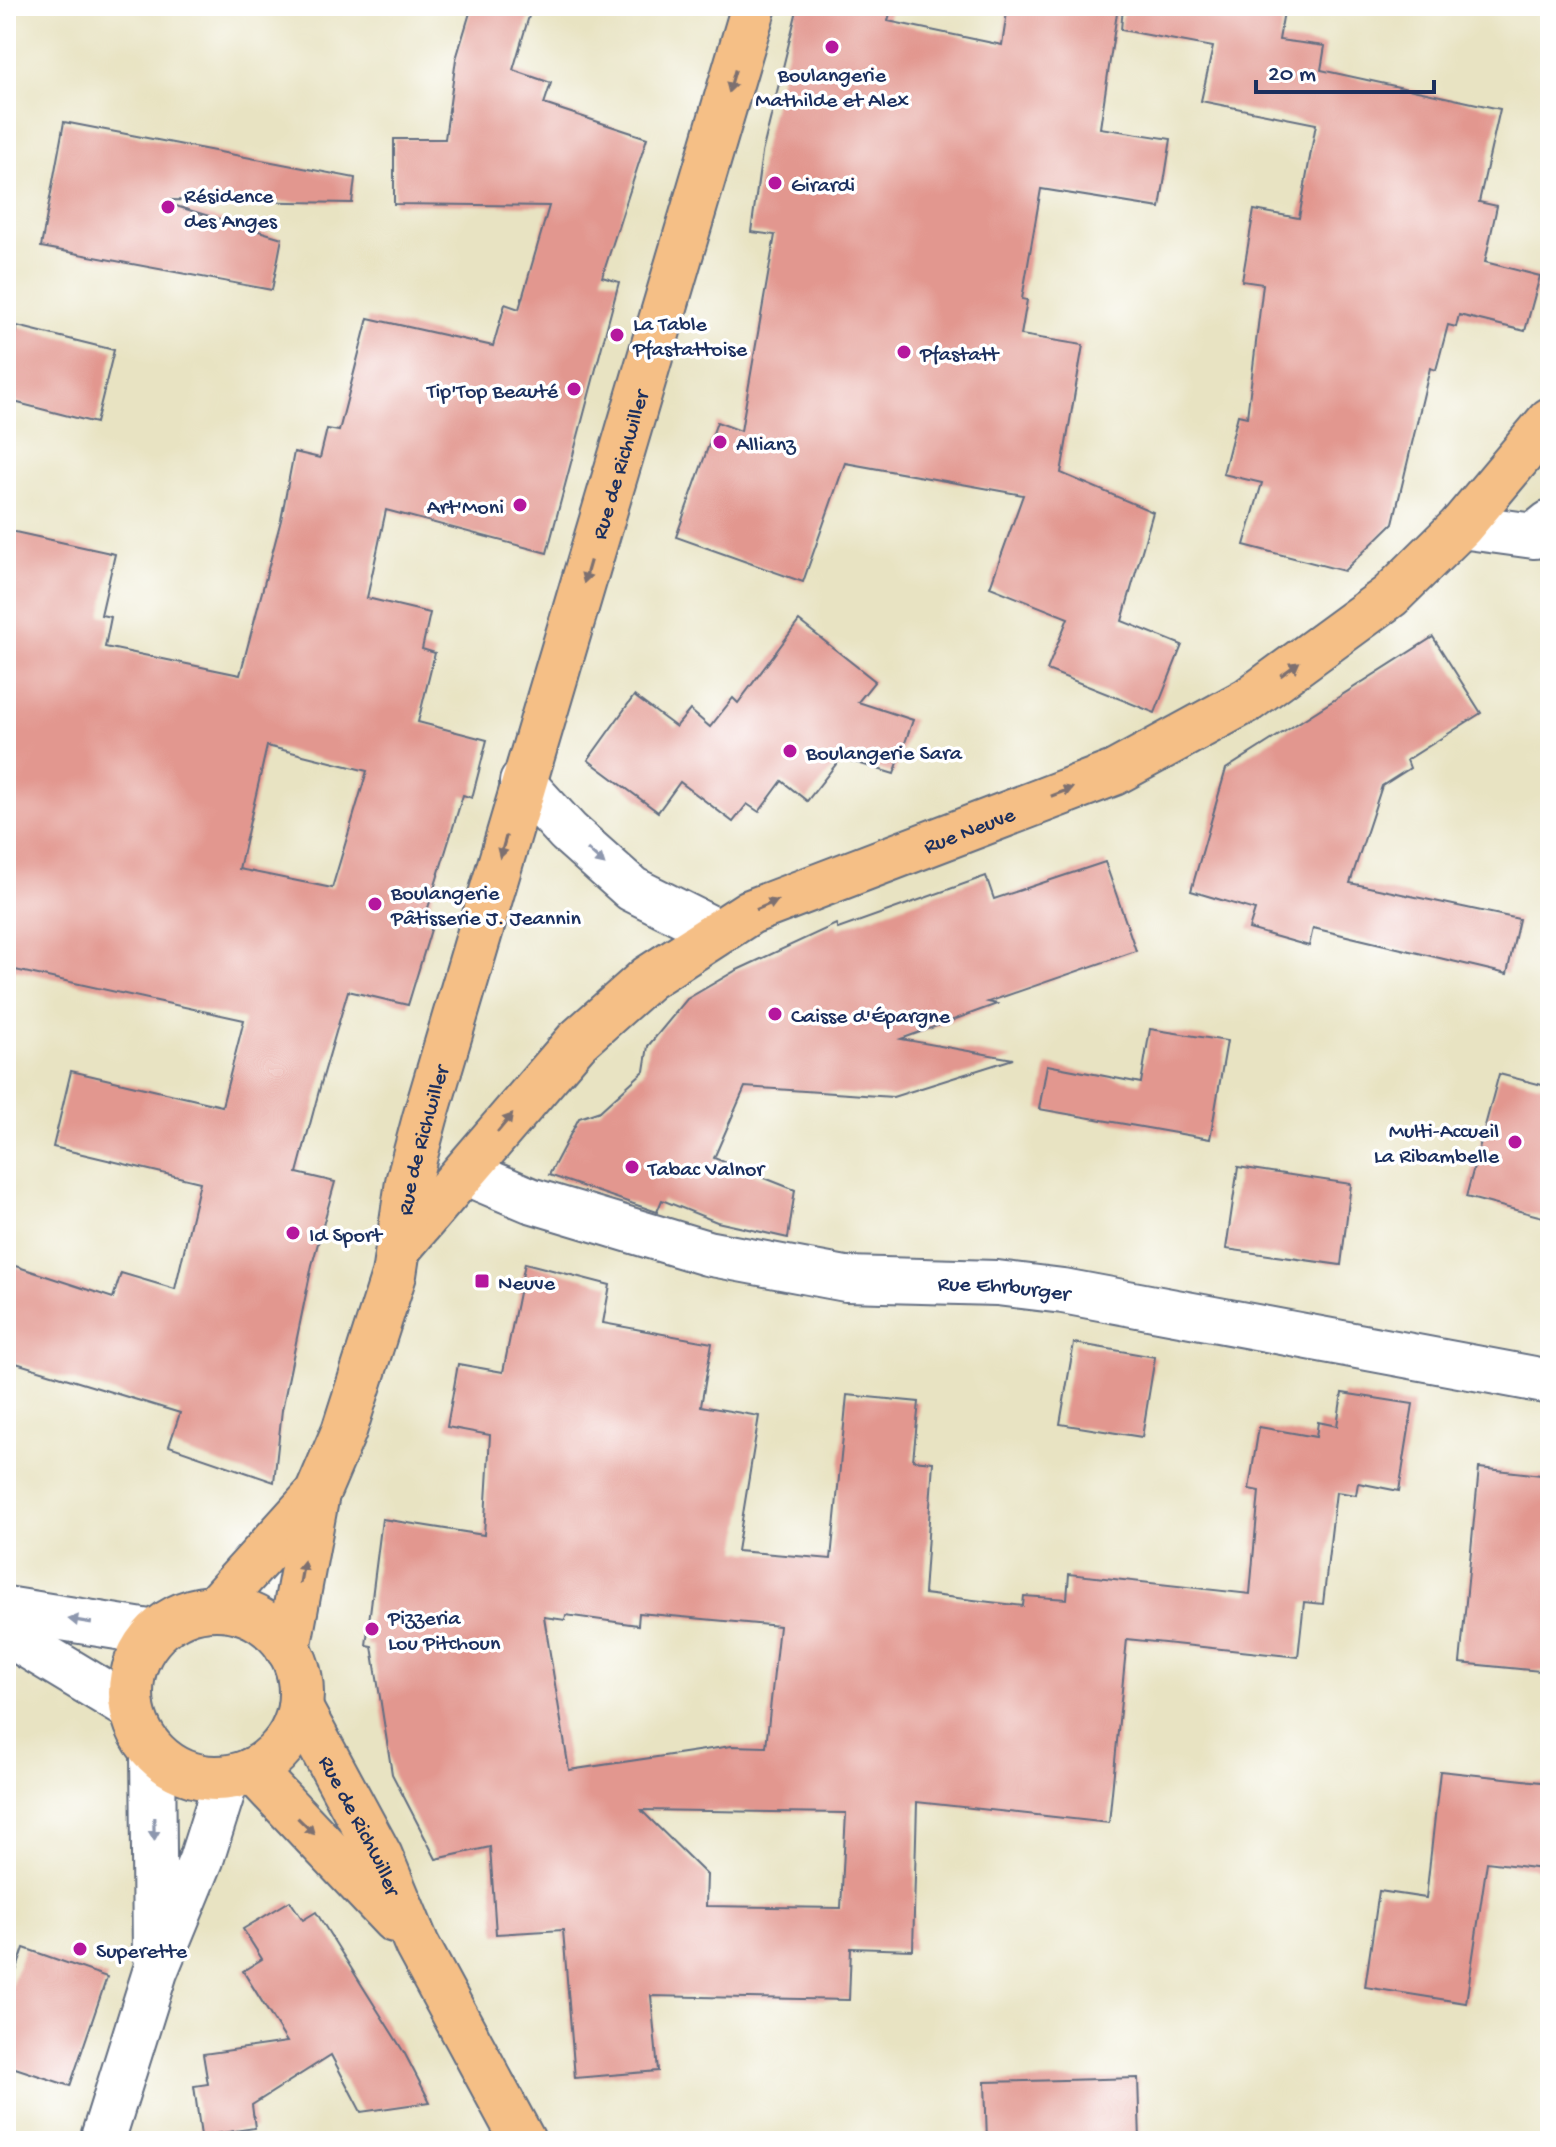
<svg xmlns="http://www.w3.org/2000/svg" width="1556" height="2147" font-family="'Gochi Hand',sans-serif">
<rect width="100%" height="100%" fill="#fff"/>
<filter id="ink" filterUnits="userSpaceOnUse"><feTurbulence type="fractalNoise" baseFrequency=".0125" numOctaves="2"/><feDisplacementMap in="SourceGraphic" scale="16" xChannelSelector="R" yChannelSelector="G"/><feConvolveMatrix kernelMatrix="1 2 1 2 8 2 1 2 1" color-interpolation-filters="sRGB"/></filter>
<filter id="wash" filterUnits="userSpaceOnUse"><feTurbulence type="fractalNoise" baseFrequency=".006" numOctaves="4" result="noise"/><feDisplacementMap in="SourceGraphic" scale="32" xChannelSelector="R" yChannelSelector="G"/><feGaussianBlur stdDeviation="1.8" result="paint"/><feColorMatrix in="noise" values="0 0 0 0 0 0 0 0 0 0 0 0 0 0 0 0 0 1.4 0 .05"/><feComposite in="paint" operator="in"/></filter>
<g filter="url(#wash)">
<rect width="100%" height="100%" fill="#e8e3c2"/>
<g id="blocks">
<g fill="#e2978f" fill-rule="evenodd">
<path d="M472,6H532L513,70L551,83L544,104L647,138L602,277L619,282L547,553L386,510L367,598L430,613L422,649L435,653L418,722L487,740L472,798L463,795L424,921L433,923L408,1005L348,991L320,1087L297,1173L335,1182L312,1265L282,1410L274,1482L169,1446L180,1413L6,1360V1263L113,1298L121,1273L175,1289L200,1182L53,1147L71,1071L222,1106L244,1020L6,968V530L115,554L101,615L111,617L105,647L240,675L281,520L294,452L320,458L327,429L339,431L368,318L493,346L505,304L519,309L549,206L394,204V139H445L456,59ZM267,746L367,771L332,888L239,869Z"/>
<polygon points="798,6 892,6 888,21 1002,45 1008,6 1118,6 1100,128 1171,139 1160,208 1041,189 1022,299 1027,300 1021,335 1083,345 1061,473 1153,512 1122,621 1182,645 1155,713 1047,670 1068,618 990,587 1023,495 845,463 803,582 676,537 717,422 741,431 775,235 751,232 762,153"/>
<polygon points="1123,6 1285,6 1279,40 1325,46 1321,70 1500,109 1479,202 1497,206 1485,262 1540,276 1525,331 1459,315 1456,327 1448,325 1436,370 1430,368 1393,523 1344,571 1244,545 1262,483 1223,474 1238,415 1247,417 1263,284 1242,281 1254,210 1299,218 1316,124 1201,101 1213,47 1121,30"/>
<polygon points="64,122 355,178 352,203 169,200 169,204 282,238 272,290 41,247"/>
<polygon points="17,326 114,350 96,423 6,400 6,372"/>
<polygon points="799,621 875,681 858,702 913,720 894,774 841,758 807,801 782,781 759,812 747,804 733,822 680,782 658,812 588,760 634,696 676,727 690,710 710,727 733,698 738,703"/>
<polygon points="1433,637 1481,713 1407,760 1410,768 1382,786 1350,883 1519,919 1507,974 1313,928 1309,946 1249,929 1255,910 1191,891 1226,769"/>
<polygon points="1105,862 1136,951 988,1002 997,1004 901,1039 1013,1059 893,1097 745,1087 714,1158 795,1190 788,1238 717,1222 662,1200 657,1212 549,1175 579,1118 600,1111 644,1071 648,1046 687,999 735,971 836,924 838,929 986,876 994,899"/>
<polygon points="1150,1029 1227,1041 1210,1139 1039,1109 1047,1065 1141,1083"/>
<polygon points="1499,1074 1550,1087 1550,1219 1466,1197"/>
<polygon points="1238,1167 1351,1184 1341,1265 1226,1249"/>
<path d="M525,1263L610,1285L603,1323L712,1343L701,1406L759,1416L737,1551L831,1559L847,1395L919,1402L913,1460L933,1462L924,1594L1023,1606L1024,1596L1067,1599L1069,1574L1250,1594L1259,1491L1249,1489L1259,1427L1316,1437L1318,1422L1337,1426L1342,1393L1413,1404L1399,1491L1358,1483L1356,1495L1336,1492L1323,1604L1304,1602L1298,1657L1127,1639L1109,1823L917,1802L913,1950L851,1948L849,2000L651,1996L658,2071L575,2078L563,1930L496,1934L490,1847L436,1859L392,1774L372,1646L366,1645L382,1519L484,1535L490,1435L447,1427L458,1364L503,1372ZM639,1613L779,1626L766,1747L731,1746L569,1770L544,1617L565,1620L566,1615L638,1625ZM641,1810L846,1813L841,1908L706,1906L707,1875Z"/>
<polygon points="1074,1343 1155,1357 1142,1437 1060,1424"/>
<polygon points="1479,1468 1550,1476 1550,1672 1460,1663"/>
<polygon points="1440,1771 1550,1783 1550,1870 1487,1862 1466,2003 1365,1987 1379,1891 1426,1898"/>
<polygon points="290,1901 303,1920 316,1912 405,2054 430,2102 361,2112 331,2055 252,2105 255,2128 201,2136 194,2086 208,2084 203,2054 287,2042 243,1971 262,1959 243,1929"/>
<polygon points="24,1948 107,1977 70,2086 6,2065 6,2001"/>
<polygon points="1138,2078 1140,2141 987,2141 985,2082"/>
</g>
</g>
</g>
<g filter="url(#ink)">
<use href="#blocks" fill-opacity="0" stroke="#636e81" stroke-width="2"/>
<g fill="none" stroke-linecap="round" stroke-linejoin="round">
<g stroke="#636e81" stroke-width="48">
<g id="minor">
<polyline points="1461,526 1534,536 1550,523"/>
<polyline points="522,782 568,832 632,889 718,932"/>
<path id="s1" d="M466,1173L530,1200L707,1253L846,1279L997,1283L1063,1291L1550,1382"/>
<polyline points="6,1609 155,1633"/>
<polyline points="6,1633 132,1709"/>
<polyline points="153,1751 155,1954"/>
<polyline points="102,2141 155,1972 201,1860 227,1778"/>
</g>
</g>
<g stroke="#636e81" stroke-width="48">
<g id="major">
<path id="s2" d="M400,1247L577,1041L648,978L750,912L1114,773L1248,700L1390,596L1461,526L1550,420"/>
<polyline points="214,1608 317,1494"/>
<circle cx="216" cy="1693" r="85"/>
<path id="s3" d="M288,1649L317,1494L344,1431L394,1275L408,1182L425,1118L754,6"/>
<path id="s4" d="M300,1708L380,1856L417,1945L523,2141"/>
<polyline points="252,1770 394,1920"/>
</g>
</g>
<use href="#minor" stroke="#fff" stroke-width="44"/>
<use href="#major" stroke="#f5bf86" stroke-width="44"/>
</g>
<defs><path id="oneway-solid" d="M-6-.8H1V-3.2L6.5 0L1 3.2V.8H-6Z" transform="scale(2)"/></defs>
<g fill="#7d7070">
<use href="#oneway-solid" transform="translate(732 81) rotate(106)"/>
<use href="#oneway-solid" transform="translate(587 572) rotate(106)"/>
<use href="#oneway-solid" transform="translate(1290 669) rotate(-36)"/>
<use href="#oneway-solid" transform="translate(1062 792) rotate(-21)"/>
<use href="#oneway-solid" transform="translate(503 847) rotate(106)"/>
<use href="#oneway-solid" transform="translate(767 905) rotate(-23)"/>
<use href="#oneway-solid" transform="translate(505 1123) rotate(-50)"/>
<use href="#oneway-solid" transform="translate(302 1572) rotate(-80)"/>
<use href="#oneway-solid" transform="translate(306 1826) rotate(45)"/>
</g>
<g fill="#8d97ae">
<use href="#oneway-solid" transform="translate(596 857) rotate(42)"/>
<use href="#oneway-solid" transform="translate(80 1621) rotate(-171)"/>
<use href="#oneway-solid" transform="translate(154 1829) rotate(89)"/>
</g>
</g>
<g fill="#b5179e" stroke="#fff" stroke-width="3">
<circle cx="832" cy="47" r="8"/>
<circle cx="775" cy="183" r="8"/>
<circle cx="168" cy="207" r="8"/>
<circle cx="617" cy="335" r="8"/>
<circle cx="904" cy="352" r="8"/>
<circle cx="574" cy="389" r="8"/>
<circle cx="720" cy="442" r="8"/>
<circle cx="520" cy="505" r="8"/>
<circle cx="790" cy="751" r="8"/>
<circle cx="375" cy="904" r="8"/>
<circle cx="775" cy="1014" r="8"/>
<circle cx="1515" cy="1142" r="8"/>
<circle cx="632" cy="1167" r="8"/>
<circle cx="293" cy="1233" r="8"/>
<rect x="474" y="1273" width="16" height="16" rx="4"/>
<circle cx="372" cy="1629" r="8"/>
<circle cx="80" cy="1949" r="8"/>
</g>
<g text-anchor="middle" stroke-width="7" stroke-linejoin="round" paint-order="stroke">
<g font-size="22" fill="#1b2f5e" stroke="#fff" text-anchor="start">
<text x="832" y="81" text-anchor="middle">Boulangerie<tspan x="832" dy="25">Mathilde et Alex</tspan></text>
<text x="791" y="191">Girardi</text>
<text x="184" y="202">Résidence<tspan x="184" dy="25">des Anges</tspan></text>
<text x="633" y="330">La Table<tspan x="633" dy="25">Pfastattoise</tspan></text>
<text x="920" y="360">Pfastatt</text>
<text x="558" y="397" text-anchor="end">Tip'Top Beauté</text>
<text x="736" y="450">Allianz</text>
<text x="504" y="513" text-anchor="end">Art'Moni</text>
<text x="806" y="759">Boulangerie Sara</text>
<text x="391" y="899">Boulangerie<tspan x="391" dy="25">Pâtisserie J. Jeannin</tspan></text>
<text x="791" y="1022">Caisse d'Épargne</text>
<text x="1499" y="1137" text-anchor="end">Multi-Accueil<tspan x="1499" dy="25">La Ribambelle</tspan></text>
<text x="648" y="1175">Tabac Valnor</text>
<text x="309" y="1241">Id Sport</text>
<text x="498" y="1289">Neuve</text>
<text x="388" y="1624">Pizzeria<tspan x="388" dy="25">Lou Pitchoun</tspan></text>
<text x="96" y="1957">Superette</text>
</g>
<g font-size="22" fill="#1b2f5e" stroke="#fff">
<text dy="8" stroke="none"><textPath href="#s3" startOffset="1232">Rue de Richwiller</textPath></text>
<text dy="8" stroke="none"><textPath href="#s2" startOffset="722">Rue Neuve</textPath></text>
<text dy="8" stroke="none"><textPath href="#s3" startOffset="528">Rue de Richwiller</textPath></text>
<text dy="8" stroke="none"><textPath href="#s1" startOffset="554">Rue Ehrburger</textPath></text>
<text dy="8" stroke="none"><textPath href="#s4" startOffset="132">Rue de Richwiller</textPath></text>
</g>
</g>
<rect width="1556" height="2147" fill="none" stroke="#fff" stroke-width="32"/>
<path d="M1256 80v12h178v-12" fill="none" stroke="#1b2f5e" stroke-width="4"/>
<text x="1268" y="80" font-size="24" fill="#1b2f5e" stroke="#ffffff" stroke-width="6" paint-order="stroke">20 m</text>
</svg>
